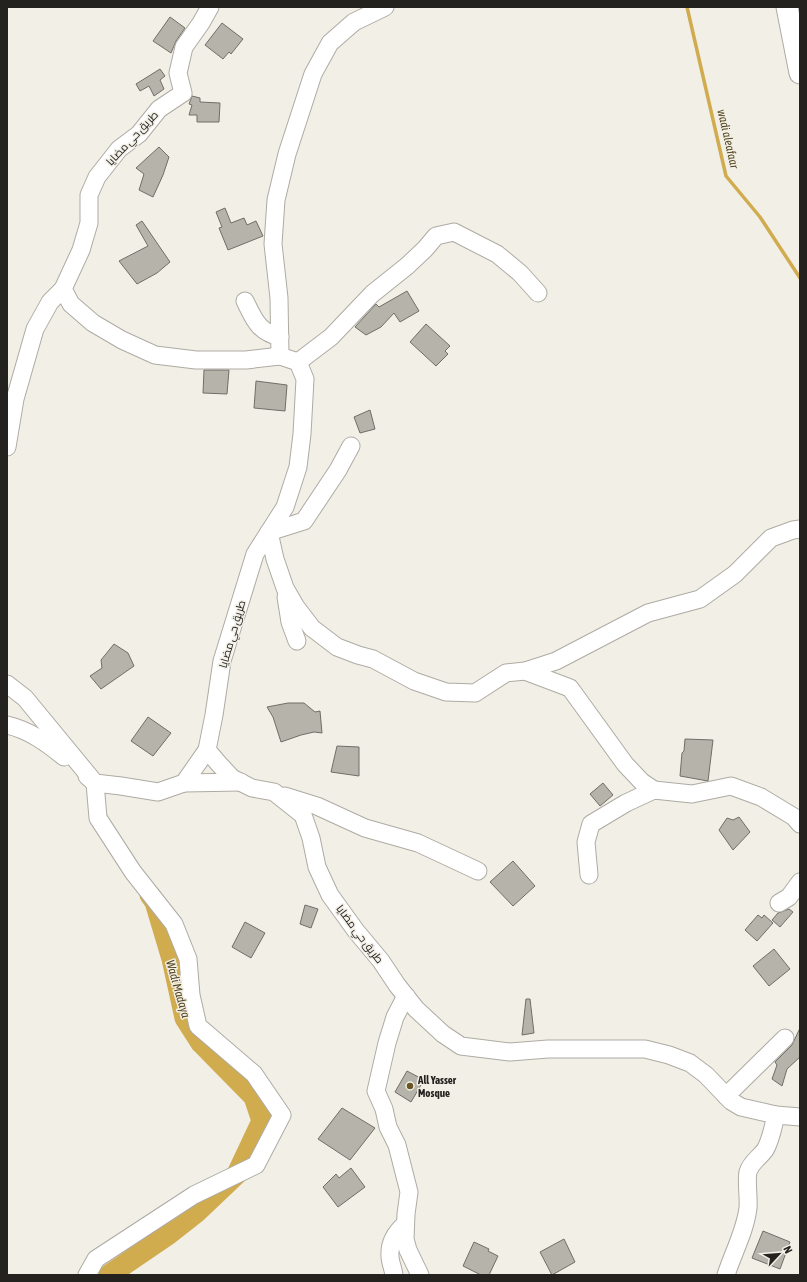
<svg xmlns="http://www.w3.org/2000/svg" width="807" height="1282" font-family="'Asap Condensed',Cairo,sans-serif">
<rect width="100%" height="100%" fill="#f2efe7"/>
<g fill="none" stroke-linecap="round" stroke-linejoin="round">
<polyline stroke="#d1ac4f" stroke-width="3.5" points="687,7 726,176 760,217 800,278"/>
<polyline stroke="#d1ac4f" stroke-width="21" points="109,1275 169,1234 197,1212 237,1174 262,1121 254,1097 201,1043 185,1018 172,959 155,902 150,895"/>
</g>
<g fill="#b6b3ab" stroke="#716e67">
<polygon points="170,17 185,28 176,41 171,53 153,41"/>
<polygon points="222,23 243,39 231,54 229,52 223,59 205,45"/>
<polygon points="160,69 165,76 160,80 164,89 154,96 149,86 140,91 136,84"/>
<polygon points="192,96 200,98 200,102 220,103 219,122 197,122 197,115 189,115 192,105 189,104"/>
<polygon points="159,147 169,157 163,175 153,197 139,190 144,174 136,168"/>
<polygon points="225,208 231,223 244,218 247,225 256,221 263,236 228,250 219,228 222,227 216,212"/>
<polygon points="142,221 170,262 157,273 137,284 119,261 148,246 136,225"/>
<polygon points="407,291 419,311 400,322 394,313 381,327 366,335 355,327 376,304 379,307"/>
<polygon points="426,324 450,346 445,351 448,354 436,366 410,342"/>
<polygon points="204,370 229,370 227,394 203,393"/>
<polygon points="256,381 287,385 285,411 254,408"/>
<polygon points="370,410 375,429 360,433 354,417"/>
<polygon points="114,644 128,653 134,666 101,689 90,676 102,668 101,660"/>
<polygon points="288,703 304,703 315,712 320,711 322,733 314,732 301,735 281,742 273,717 267,707"/>
<polygon points="148,717 171,733 153,756 131,741"/>
<polygon points="685,739 713,740 708,781 680,776 682,753 684,751"/>
<polygon points="337,746 359,747 359,776 331,772"/>
<polygon points="603,783 613,795 600,806 590,794"/>
<polygon points="739,817 750,832 733,850 719,830 727,818 733,820"/>
<polygon points="513,861 535,886 513,906 490,882"/>
<polygon points="305,905 318,909 311,928 300,924"/>
<polygon points="789,909 793,912 780,927 772,920 778,913"/>
<polygon points="758,915 762,918 764,915 773,923 757,941 745,930"/>
<polygon points="245,922 265,933 251,958 232,947"/>
<polygon points="774,949 790,969 769,986 753,966"/>
<polygon points="526,999 530,999 534,1033 522,1035"/>
<polygon points="800,1028 800,1057 787,1069 782,1086 772,1079 777,1065 775,1062 792,1045"/>
<polygon points="407,1071 424,1080 411,1102 395,1092"/>
<polygon points="342,1108 375,1128 350,1160 318,1139"/>
<polygon points="351,1168 365,1187 338,1207 323,1187 336,1174 339,1178"/>
<polygon points="763,1231 790,1242 780,1269 752,1258"/>
<polygon points="564,1239 575,1262 552,1275 540,1252"/>
<polygon points="474,1242 489,1249 488,1251 498,1256 489,1275 481,1275 463,1266"/>
</g>
<g fill="none" stroke-linecap="round" stroke-linejoin="round">
<g stroke="#aeaba3" stroke-width="19">
<g id="minor">
<polyline points="210,7 201,23 184,47 178,73 183,93 159,109 139,134 119,149 97,177 89,195 89,223 81,250 63,289 71,304 93,323 122,340 155,355 196,360 246,360 280,356 298,362 305,379 302,434 298,467 285,507 255,554 222,661 214,715 207,750 219,764 232,778 252,788 274,792 303,815 311,838 317,867 330,895 356,931 381,961 397,985 416,1009 443,1034 461,1046 510,1052 548,1049 645,1049 669,1055 690,1063 706,1075 731,1101 741,1107 776,1115 800,1117"/>
<path d="M245,301C254,319 258,332 280,337"/>
<polyline points="280,356 279,298 273,244 276,200 287,154 313,74 330,43 354,22 385,7"/>
<polyline points="298,362 331,337 372,294 407,266 425,249 436,236 454,232 497,254 520,273 538,293"/>
<polyline points="351,446 338,470 304,521 269,532 275,559 285,588 296,607 312,628 337,647 358,655 373,659 414,681 446,692 475,693 506,673 525,671 556,661 648,613 700,599 735,574 771,538 793,530 800,529"/>
<polyline points="7,447 15,399 35,329 50,302 63,289"/>
<polyline points="286,597 290,622 297,641"/>
<polyline points="525,671 570,688 625,764 642,782 654,790 626,803 591,824 586,842 589,875"/>
<polyline points="7,684 25,698 95,783 98,818 133,872 174,924 188,959 191,995 198,1026 254,1074 282,1115 256,1165 194,1195 96,1259 87,1275"/>
<path d="M7,725C29,730 47,743 64,757"/>
<polyline points="87,776 95,783 121,786 158,792 184,783 207,750"/>
<polyline points="184,783 241,782"/>
<polyline points="654,790 692,794 731,786 761,797 794,817 800,824"/>
<polyline points="285,796 317,806 365,828 418,843 478,871"/>
<polyline points="779,903 789,897 800,882"/>
<polyline points="406,996 395,1017 387,1043 376,1091 384,1109 388,1127 397,1145 409,1192 406,1214 405,1239 408,1250 420,1275"/>
<polyline points="726,1096 785,1038"/>
<path d="M394,1275C393,1268 390,1262 390,1256C389,1243 396,1232 405,1224"/>
<path d="M726,1275C733,1253 745,1232 748,1208C749,1198 746,1181 748,1172C751,1162 759,1158 765,1150C771,1140 773,1127 776,1115"/>
</g>
</g>
<g stroke="#aeaba3" stroke-width="23">
<polyline id="major" points="787,7 800,73"/>
</g>
<use href="#minor" stroke="#fff" stroke-width="17"/>
<use href="#major" stroke="#fff" stroke-width="21"/>
</g>
<circle fill="#695624" stroke="#f2efe7" stroke-width="1.5" cx="410" cy="1086" r="4"/>
<g text-anchor="middle" stroke-width="3" stroke-linejoin="round" paint-order="stroke">
<g font-size="11" fill="#23221f" stroke="#f2efe7">
<text transform="translate(132 138) rotate(-47)" y="4">طريق حي مضايا</text>
<text transform="translate(232 634) rotate(-74)" y="4">طريق حي مضايا</text>
<text transform="translate(360 934) rotate(53)" y="4">طريق حي مضايا</text>
</g>
<g font-size="11" font-weight="bold" fill="#23221f" stroke="#f2efe7" text-anchor="start">
<text x="418" y="1084">All Yasser<tspan x="418" dy="13">Mosque</tspan></text>
</g>
<g font-size="12" font-style="italic" fill="#55461f" stroke="#f2efe7">
<text transform="translate(728 139) rotate(77)" y="4">wadi aleafaar</text>
<text transform="translate(178 989) rotate(74)" y="4">Wadi Madaya</text>
</g>
</g>
<rect width="807" height="1282" fill="none" stroke="#23221f" stroke-width="16"/>
<g transform="translate(779 1254) rotate(64)" stroke="#f2efe7" stroke-width="3" paint-order="stroke">
<path d="M0-3L7 15L0 10L-7 15Z" fill="#23221f"/>
<text y="-6" font-size="11" font-weight="bold" text-anchor="middle" fill="#23221f">N</text>
</g>
</svg>
